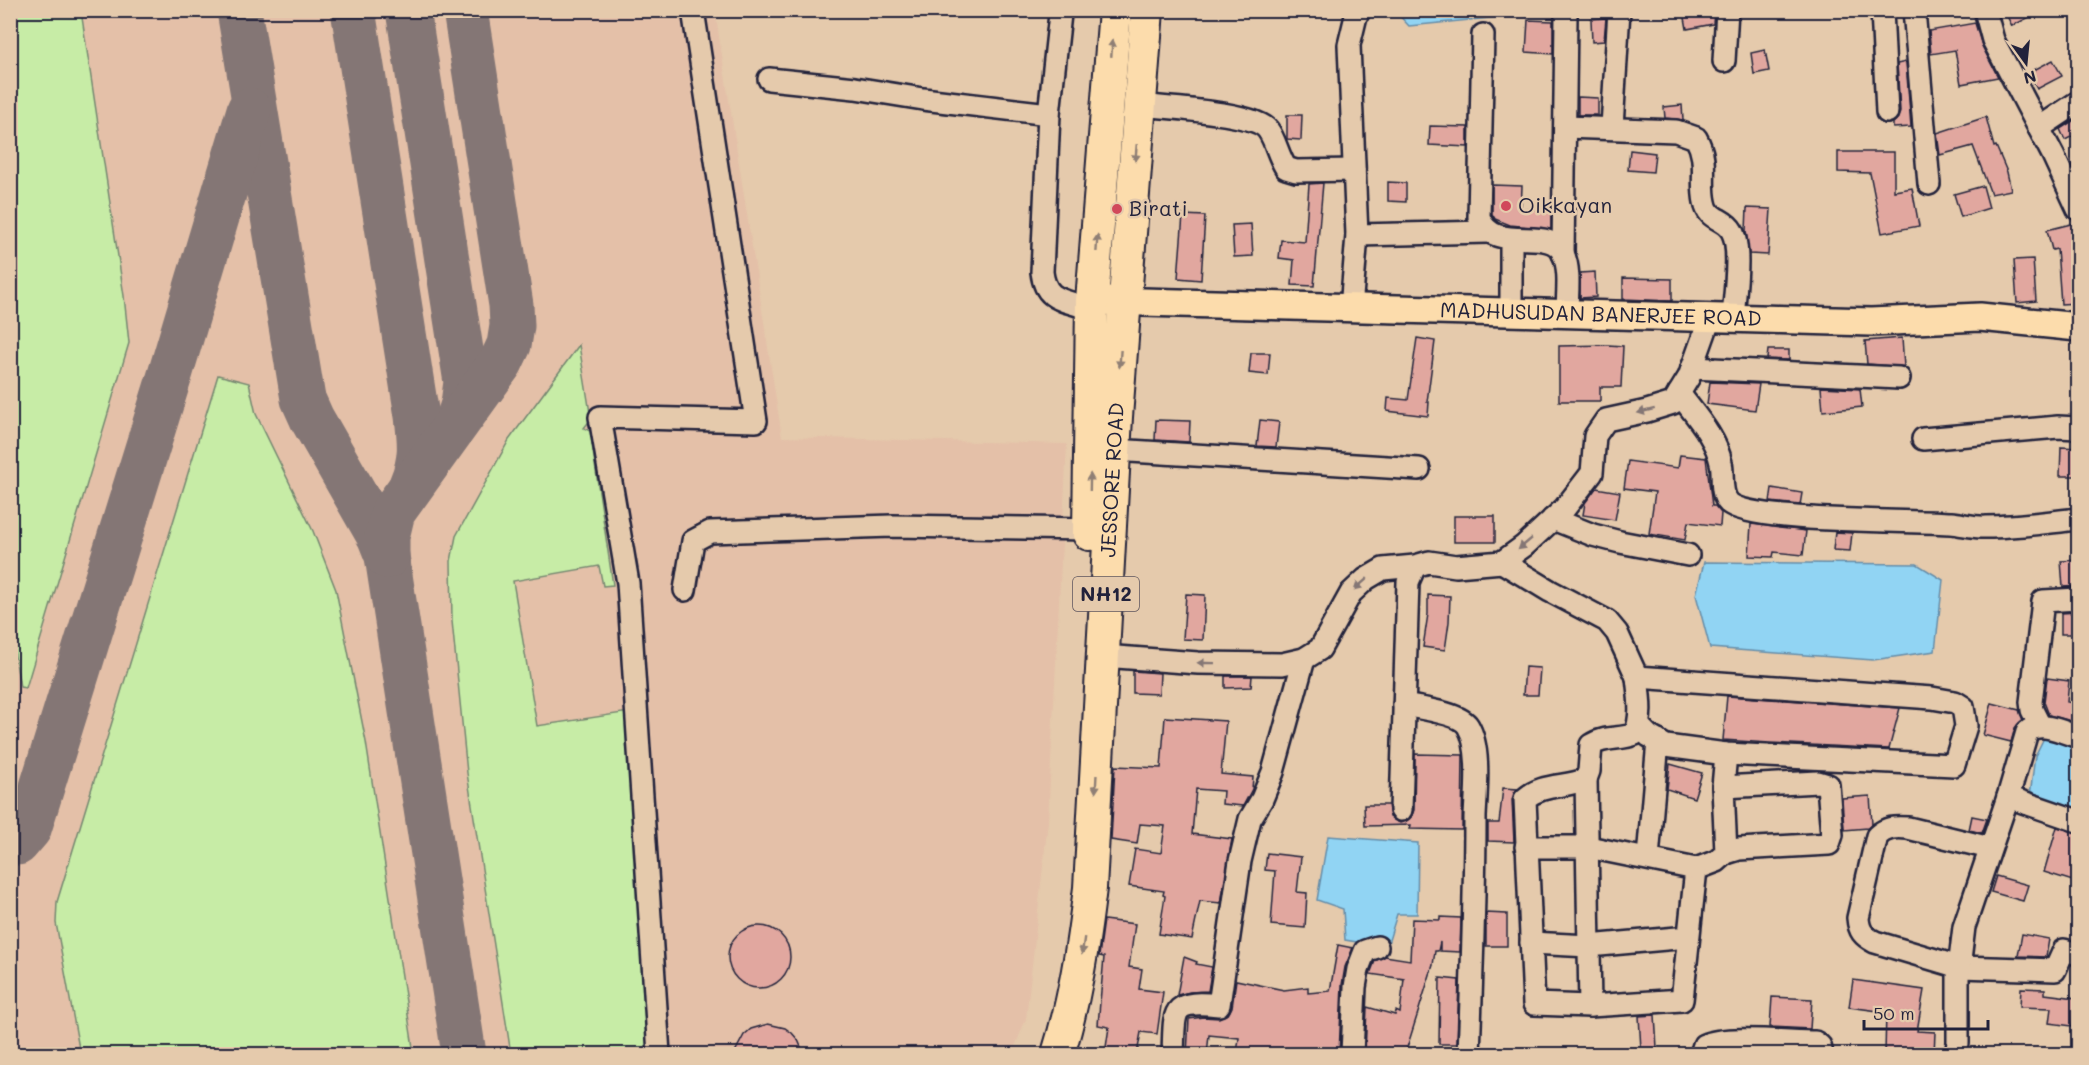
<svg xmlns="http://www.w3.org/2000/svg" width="2089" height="1065" font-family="Mali,sans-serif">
<rect width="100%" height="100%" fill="#e5caac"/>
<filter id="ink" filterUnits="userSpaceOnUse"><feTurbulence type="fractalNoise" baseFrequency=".0167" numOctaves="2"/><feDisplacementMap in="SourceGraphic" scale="12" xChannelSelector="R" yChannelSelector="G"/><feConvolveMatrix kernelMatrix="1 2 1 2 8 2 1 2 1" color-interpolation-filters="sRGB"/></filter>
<g filter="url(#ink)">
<polygon fill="#e4c0a8" points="10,11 715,11 782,437 1067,444 1048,821 1026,1019 1012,1054 11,1054"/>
<g fill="#c7eca6" stroke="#748770" stroke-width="1.5">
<polygon points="10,11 81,11 124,296 129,343 26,688 20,687 10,625"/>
<polygon points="579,345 591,419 584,428 590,431 613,585 603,586 599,566 513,581 537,726 629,712 637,809 640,941 650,1054 511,1054 467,773 452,621 451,561 456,536 509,440"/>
<polygon points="218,375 249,383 256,414 313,531 336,590 366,742 414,1054 80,1054 56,923 57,902"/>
</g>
<g fill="#91d4f3" stroke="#658da9" stroke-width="1.5">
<polygon points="1395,11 1510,10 1510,16 1409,26"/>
<polygon points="1704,562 1917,564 1943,580 1935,651 1873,660 1710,648 1696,595"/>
<polygon points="2045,736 2078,742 2078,822 2029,804 2035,756"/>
<polygon points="1328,836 1418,843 1417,914 1397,914 1387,947 1345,940 1343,909 1317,900"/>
</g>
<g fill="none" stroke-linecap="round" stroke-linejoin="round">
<g stroke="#847674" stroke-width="45">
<polyline points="239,10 303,399 312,419 379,536 387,556 464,1054"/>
<path d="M353,10L417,416C420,442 422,460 411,485"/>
<polyline points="408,10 466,382 463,404 457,422"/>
<polyline points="387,556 387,537 393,512 501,362 509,345 512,326 511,305 465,10"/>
<polyline points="10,843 17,843 29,829 170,375 249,110"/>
</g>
</g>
<g fill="#e1a79f" stroke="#22223b" stroke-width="1.5">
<polygon points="1694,10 1714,10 1713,24 1687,29 1684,12"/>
<polygon points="2004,10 2043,10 2012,26"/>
<polygon points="1606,18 1604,41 1592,42 1591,19"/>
<polygon points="1528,20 1553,21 1553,54 1526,52"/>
<polygon points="1975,23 1982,46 1998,77 1961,84 1955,50 1931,54 1929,31"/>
<polygon points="1765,50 1769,71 1754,74 1751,53"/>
<polygon points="2053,60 2062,76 2037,89 2028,73"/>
<polygon points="1906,62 1911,127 1893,128 1893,123 1898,118 1900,111 1897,64"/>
<polygon points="1578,97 1598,98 1598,115 1578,115"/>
<polygon points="1682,105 1683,120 1665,118 1664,107"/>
<polygon points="1287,115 1302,115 1301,140 1287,139"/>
<polygon points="1986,117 1994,147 1996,146 2007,172 2011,190 1991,194 1973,146 1940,155 1937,133"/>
<polygon points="2079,117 2079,133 2065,140 2060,129"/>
<polygon points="1430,126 1468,127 1468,147 1429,145"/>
<polygon points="1630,150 1655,153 1653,172 1628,170"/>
<polygon points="1838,152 1894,152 1894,191 1912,188 1919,226 1882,233 1870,173 1838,172"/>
<polygon points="1388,182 1406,183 1406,202 1388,201"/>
<polygon points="1323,183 1314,286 1292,285 1294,260 1279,258 1281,240 1305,242 1309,184"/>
<polygon points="1492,185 1522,186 1521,210 1551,208 1551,229 1510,225 1495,219 1492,214"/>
<polygon points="1983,186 1989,208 1961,217 1954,194"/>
<polygon points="1747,208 1771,209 1768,255 1749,254 1746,231"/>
<polygon points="1183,215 1205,216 1201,280 1178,278"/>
<polygon points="2079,222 2079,243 2073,245 2077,303 2061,304 2057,249 2052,250 2047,230"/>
<polygon points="1251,224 1253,256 1234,257 1232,225"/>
<polygon points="2033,259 2036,301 2017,303 2014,260"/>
<polygon points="1595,272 1596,297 1580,298 1580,273"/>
<polygon points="1623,278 1672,279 1672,301 1623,299"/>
<polygon points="1417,338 1435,341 1427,402 1429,402 1428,416 1387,411 1388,398 1408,400"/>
<polygon points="1902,338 1904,367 1867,364 1865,341"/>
<polygon points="1608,345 1623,346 1621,387 1600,387 1600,401 1559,401 1559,346"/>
<polygon points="1768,350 1789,350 1789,360 1767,359"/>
<polygon points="1251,353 1270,353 1268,375 1249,373"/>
<polygon points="1710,382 1759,384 1755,410 1707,404"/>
<polygon points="1821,387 1860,389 1862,407 1823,411"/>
<polygon points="1156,420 1190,421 1189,442 1155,440"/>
<polygon points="1260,420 1279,422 1276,447 1257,446"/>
<polygon points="2061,447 2078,448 2077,476 2060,476"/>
<polygon points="1680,455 1706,458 1712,506 1715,506 1721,513 1720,526 1688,522 1685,540 1649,534 1655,492 1624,488 1628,461 1678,468"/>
<polygon points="1596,488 1620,492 1615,520 1583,515 1585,503"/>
<polygon points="1772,488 1802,493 1800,505 1770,502"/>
<rect x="1454" y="516" width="41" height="26"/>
<polygon points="1751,524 1806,531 1803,555 1774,552 1773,557 1749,556"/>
<polygon points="1835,532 1852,533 1850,551 1833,550"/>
<polygon points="2079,560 2079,586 2063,587 2061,561"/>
<polygon points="1186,594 1205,595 1203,640 1183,639"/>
<polygon points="1428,595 1450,596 1449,622 1445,650 1423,647 1428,614"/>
<polygon points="2079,612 2079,634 2061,634 2061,613"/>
<polygon points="1525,667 1540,668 1538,695 1523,695"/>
<polygon points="1133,671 1160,673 1159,694 1133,693"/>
<polygon points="1225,676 1252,676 1251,687 1225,688"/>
<polygon points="2047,678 2069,681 2067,702 2079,704 2079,723 2049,715 2044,702"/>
<polygon points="1727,696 1900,708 1889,749 1770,743 1723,740"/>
<polygon points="1992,703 2019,710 2023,720 2015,728 2011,742 1983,735"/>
<polygon points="1165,717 1226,721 1221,774 1253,777 1252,789 1243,806 1222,804 1223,791 1196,789 1192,834 1232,839 1221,903 1200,901 1192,939 1159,934 1165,896 1163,895 1164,891 1129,886 1135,849 1161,853 1165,826 1140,824 1137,844 1111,840 1115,766 1161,768"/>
<polygon points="1415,754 1463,755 1462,830 1410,829 1411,825 1365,826 1364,805 1388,805 1390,817 1400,823 1406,821 1411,817 1414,810"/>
<polygon points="1670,764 1702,773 1694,798 1667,789"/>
<polygon points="1503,788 1517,789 1512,800 1514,842 1488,841 1488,823 1499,823"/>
<polygon points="1870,796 1872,824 1868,828 1844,830 1842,798"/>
<polygon points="1972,816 1987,819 1982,833 1969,830"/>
<polygon points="2057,827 2079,833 2079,883 2044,872"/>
<polygon points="1267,853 1301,857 1297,892 1307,893 1305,928 1271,925 1275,871 1265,870"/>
<polygon points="1996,876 2028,885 2023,901 1991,892"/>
<polygon points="1486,913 1507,914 1507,946 1486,946"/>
<polygon points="1440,917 1461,918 1460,952 1440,951 1440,942 1438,951 1435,951 1433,965 1405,1054 1365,1054 1367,1007 1395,1015 1396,1011 1400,1013 1404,979 1370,974 1375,961 1385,956 1410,960 1412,919 1440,920"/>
<polygon points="1104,920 1135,924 1129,967 1142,969 1139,989 1163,992 1157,1034 1141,1032 1137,1054 1105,1054 1109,1027 1098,1025 1104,957 1099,956"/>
<circle cx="759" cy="957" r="31"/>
<polygon points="2022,934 2049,939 2046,957 2018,956"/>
<polygon points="1338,945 1353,948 1345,967 1342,985 1339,1054 1237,1054 1239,1038 1209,1035 1207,1054 1187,1054 1189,1019 1203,1017 1219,1018 1229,1013 1232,1007 1236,980 1284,990 1308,987 1308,993 1330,991"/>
<polygon points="1184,957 1197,962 1196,964 1212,967 1208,991 1190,992 1177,995"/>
<polygon points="1440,978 1459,980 1457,1044 1439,1044"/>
<polygon points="1853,980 1924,990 1917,1031 1935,1032 1934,1054 1885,1054 1886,1012 1849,1007"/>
<polygon points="2021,988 2045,989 2045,994 2076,998 2072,1026 2049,1023 2051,1008 2020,1007"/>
<polygon points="1772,997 1812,999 1810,1029 1770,1027"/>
<polygon points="1655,1015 1657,1048 1641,1049 1639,1016"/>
<polygon points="768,1024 785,1028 792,1033 798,1040 804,1054 734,1054 744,1035 751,1029"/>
</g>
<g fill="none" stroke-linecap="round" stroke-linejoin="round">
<g stroke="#22223b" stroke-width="26">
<g id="minor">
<polyline points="1882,10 1887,112"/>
<polyline points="1914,10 1929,184"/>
<polyline points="1985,10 1993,40 2053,155 2078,209"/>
<path d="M1060,14L1049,114L1042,272C1045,298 1059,299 1081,306L1092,301"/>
<path d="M1483,35L1479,217C1493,256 1550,224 1563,253C1571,271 1567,294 1567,313"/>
<polyline points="1724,61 1727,10"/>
<polyline points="769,79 855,88 923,99 1049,114"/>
<path d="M1140,105C1164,108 1255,112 1268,130C1276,141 1278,156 1286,168L1296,171L1354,170"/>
<path d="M1565,127L1676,131L1696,138C1709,161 1700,179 1705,202C1708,221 1724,217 1732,231C1742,249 1734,298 1733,319"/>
<polyline points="1612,127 1619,10"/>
<polyline points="2039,128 2078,102"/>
<polyline points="1357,235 1489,232"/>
<polyline points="1511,239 1511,313"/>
<polyline points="1563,254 1566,16"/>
<polyline points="1351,309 1357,235 1349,45 1356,16 1360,10"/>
<polyline points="1692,368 1899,378"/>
<path d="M1679,393C1694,414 1716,437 1721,463C1724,475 1719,493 1729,503C1751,523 1912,520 1951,523C1963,524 1975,528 1987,527C2017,527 2048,522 2078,519"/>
<polyline points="1923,439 2058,427 2078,428"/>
<polyline points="1114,450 1419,469"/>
<polyline points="1553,519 1593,535 1620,542 1688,555"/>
<polyline points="1502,562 1550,591 1607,621 1617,633 1637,677 1932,698 1955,702 1963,707 1966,726 1954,765 1726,754 1666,746 1649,736 1639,726"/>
<polyline points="685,590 693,541 710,532 892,526 1089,529"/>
<polyline points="1103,656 1198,663 1282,664 1304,659 1320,649 1351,593 1366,579 1383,569 1415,566 1429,562 1456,566 1502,562 1524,546 1565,508 1592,473 1595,436 1606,420 1647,411 1673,403 1689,377 1710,318"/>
<path d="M1637,677C1639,696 1643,716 1635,734C1621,740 1604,736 1591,745L1589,771L1586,779C1566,788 1542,783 1525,799L1534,1004L1590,1006L1682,1000L1696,869L1717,861L1726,853L1739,849L1829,844L1832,835L1828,785L1818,782L1723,787L1726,754"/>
<path d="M1404,705C1419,708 1460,713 1468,726C1481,748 1476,792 1475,817C1475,896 1472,975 1469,1054"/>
<polyline points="2040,726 2032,710 2031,702 2043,601 2078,599"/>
<polyline points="1586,779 1590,1006"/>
<polyline points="1723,787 1726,853"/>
<path d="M2008,797L2027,732C2040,720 2063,732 2078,737"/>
<polyline points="1401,810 1408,582 1415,566"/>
<polyline points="1526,847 1588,847 1696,869"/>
<path d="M1990,848L1908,828C1895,827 1887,827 1877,836L1858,918C1859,931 1863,936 1875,942L1959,967L2055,970L2064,950L2078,954"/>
<polyline points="1648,858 1658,741"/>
<polyline points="1531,943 1589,946 1688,937"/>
<polyline points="659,1054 628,583 600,417 756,421 693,10"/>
<path d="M1173,1054C1175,1010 1169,1000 1219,1005L1240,861L1250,819L1262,799L1273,772L1304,659"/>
<polyline points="1352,1054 1355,987 1358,969 1365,951 1377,947"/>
<path d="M1701,1054L1704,1045C1726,1035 1789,1042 1815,1042L1820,1046L1822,1054"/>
<polyline points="1956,1054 1958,1043 1958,977 1964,927 2008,797 2078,821"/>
</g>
</g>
<g stroke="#22223b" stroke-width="32">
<g id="major">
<path id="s1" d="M1106,301L1871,322L1980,317L2078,327"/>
</g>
</g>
<g stroke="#22223b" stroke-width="36">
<g id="highway">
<polyline points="1089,534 1092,301 1115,10"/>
<path id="s2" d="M1058,1054C1075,1000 1083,945 1090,888L1116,417L1147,10"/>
</g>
</g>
<use href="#minor" stroke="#e5caac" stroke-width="21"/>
<use href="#major" stroke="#fcdcac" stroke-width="27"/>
<use href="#highway" stroke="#fcdcac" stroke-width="32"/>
</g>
<defs><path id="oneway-solid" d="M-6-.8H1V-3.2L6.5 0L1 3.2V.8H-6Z" transform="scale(1.5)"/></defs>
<g fill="#8f7f74">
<use href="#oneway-solid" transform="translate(1112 48) rotate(-85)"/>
<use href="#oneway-solid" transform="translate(1136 153) rotate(95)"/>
<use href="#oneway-solid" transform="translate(1097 243) rotate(-86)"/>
<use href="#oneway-solid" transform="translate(1120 359) rotate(94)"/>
<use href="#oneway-solid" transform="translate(1090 482) rotate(-89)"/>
<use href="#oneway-solid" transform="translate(1096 784) rotate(93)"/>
<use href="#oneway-solid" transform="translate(1083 946) rotate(98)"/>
</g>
<g fill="#847674">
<use href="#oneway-solid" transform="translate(1646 411) rotate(166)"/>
<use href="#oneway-solid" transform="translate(1525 544) rotate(140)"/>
<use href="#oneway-solid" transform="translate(1361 584) rotate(139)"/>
<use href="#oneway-solid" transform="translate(1206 663) rotate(-179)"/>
</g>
</g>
<g fill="#d1495b" stroke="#e5caac" stroke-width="2">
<circle cx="1506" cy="206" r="6"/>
<circle cx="1117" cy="209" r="6"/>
</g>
<g text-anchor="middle" stroke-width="5" stroke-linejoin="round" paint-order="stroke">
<rect fill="#e5caac" stroke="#5c545d" stroke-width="1.5" x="1073" y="577" width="66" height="34" rx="4.5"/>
<g font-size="20" font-weight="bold" fill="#22223b">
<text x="1106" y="601">NH12</text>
</g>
<g font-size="21" fill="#22223b" stroke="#e5caac" text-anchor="start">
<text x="1518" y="213">Oikkayan</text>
<text x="1129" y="216">Birati</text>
</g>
<g font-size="21" fill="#22223b" stroke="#e5caac">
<text dy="7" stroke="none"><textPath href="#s1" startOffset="495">MADHUSUDAN BANERJEE ROAD</textPath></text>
<text dy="7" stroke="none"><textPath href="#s2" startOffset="578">JESSORE ROAD</textPath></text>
</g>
</g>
<rect width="2089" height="1065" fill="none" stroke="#e5caac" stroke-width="36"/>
<rect x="18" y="18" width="2053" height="1029" fill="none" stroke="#22223b" stroke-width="2" filter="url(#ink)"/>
<g transform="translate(2026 63) rotate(165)" stroke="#e5caac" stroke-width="4.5" paint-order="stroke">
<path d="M0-4.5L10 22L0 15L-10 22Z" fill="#22223b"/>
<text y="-9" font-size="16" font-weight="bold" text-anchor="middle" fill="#22223b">N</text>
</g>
<path d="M1864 1020v9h124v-9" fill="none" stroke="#22223b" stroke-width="3"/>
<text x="1873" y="1020" font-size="18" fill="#22223b" stroke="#e5caac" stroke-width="4.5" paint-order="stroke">50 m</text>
</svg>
